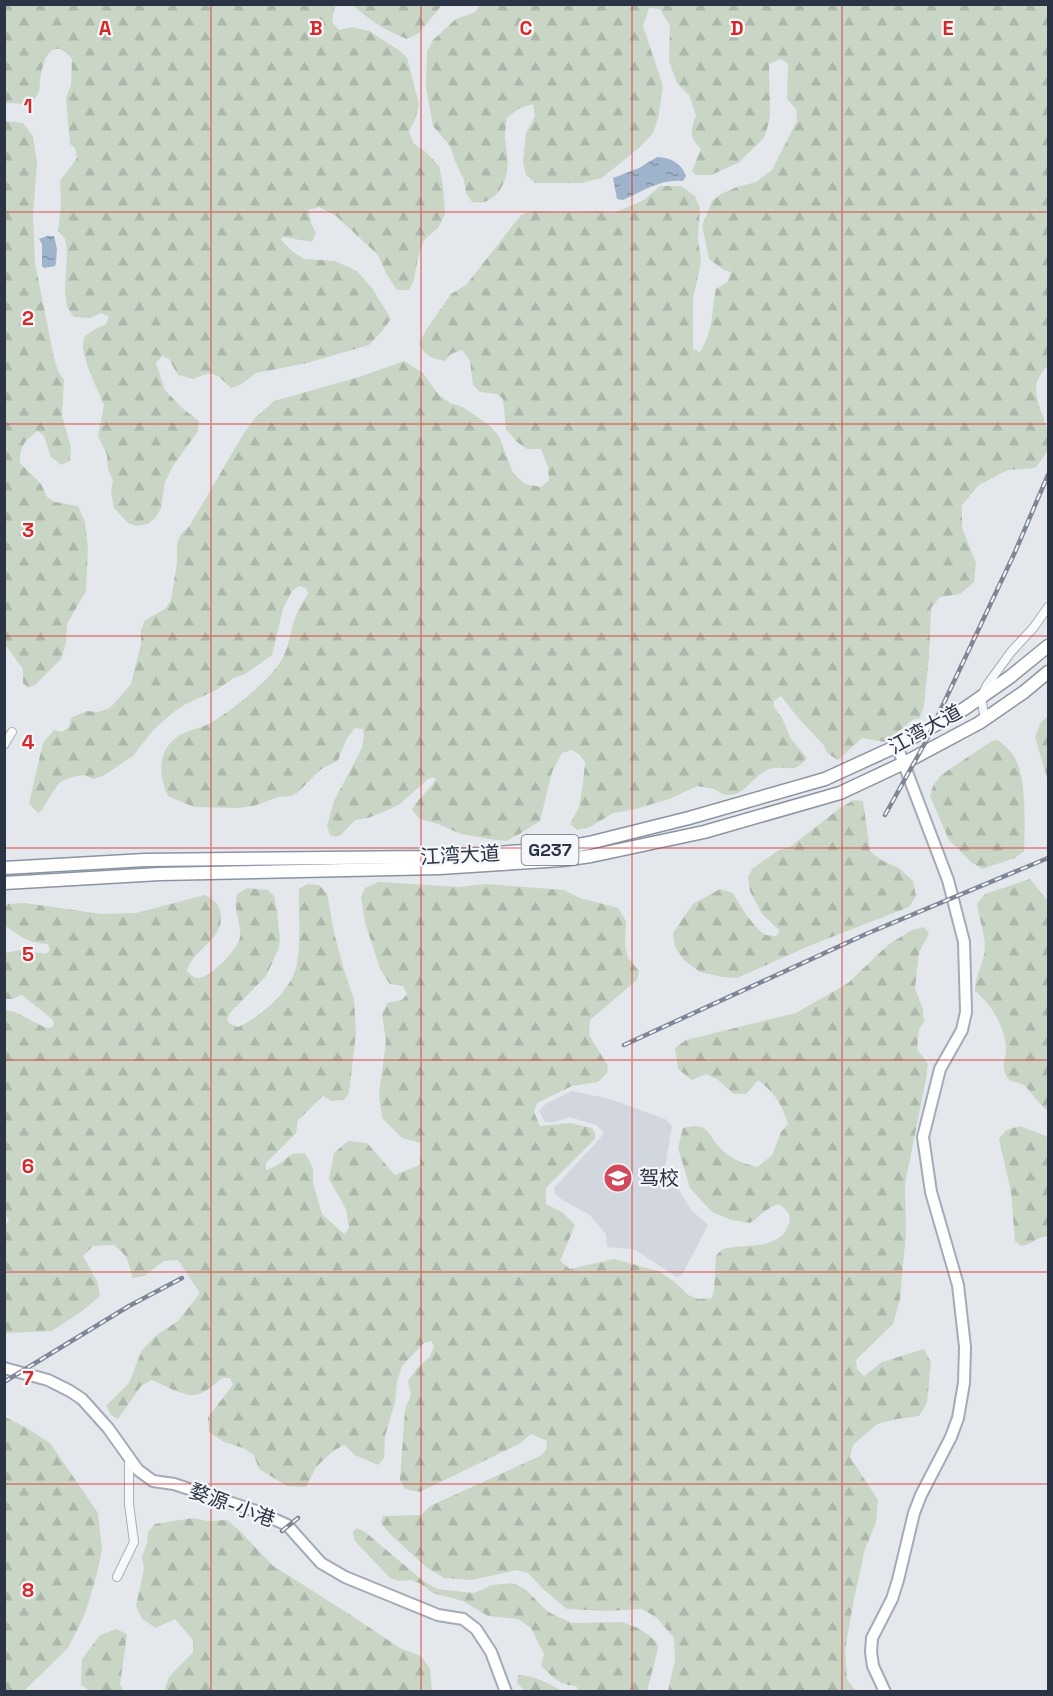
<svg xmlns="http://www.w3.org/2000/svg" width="1053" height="1696" font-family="'Space Grotesk','Noto Sans SC',sans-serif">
<defs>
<pattern id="forest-firs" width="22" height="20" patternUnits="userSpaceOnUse" patternTransform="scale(1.5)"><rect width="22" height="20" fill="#c9d6c5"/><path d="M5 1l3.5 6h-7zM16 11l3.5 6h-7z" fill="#adb8ab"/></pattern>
<pattern id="water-ripples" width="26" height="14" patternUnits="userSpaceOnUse" patternTransform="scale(1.5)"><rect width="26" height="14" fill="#9fb4cc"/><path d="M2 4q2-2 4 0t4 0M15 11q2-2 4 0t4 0" fill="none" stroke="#8293a7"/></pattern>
</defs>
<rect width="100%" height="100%" fill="#e4e7ec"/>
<polygon fill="#d2d6de" points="572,1091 610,1099 665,1119 672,1126 665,1167 692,1211 708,1225 682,1275 677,1277 634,1249 607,1247 606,1234 590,1215 561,1199 555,1194 554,1188 603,1135 603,1131 596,1125 570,1117 554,1122 545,1122 539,1111 547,1103"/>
<g fill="url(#forest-firs)">
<path d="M4,5H335L332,22L339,30L352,27L369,31L400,51L407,58L419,104L415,120L409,131L414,144L426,152L439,166L443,186L445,214L438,228L424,240L418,258L414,280L409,290H397L387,275L378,255L336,216L319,207L308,210L311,223L316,233L312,242L283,237L281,240L293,252L304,259L335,261L357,271L372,288L391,319L382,331L369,345L307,363L256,373L240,385L231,388C216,374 214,369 194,379L178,375L169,359L162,356L156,363L165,390L182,408L199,421L198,431L173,466L165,482L161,508L156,517L148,524L136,526L128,523L114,508L111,491L113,481L108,469L107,455L98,436L104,405L88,368L83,349L84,337L94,330L106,324L109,317L101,313L90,318L74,317L67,307L65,292L67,249L65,239L58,230L61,206L60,181L77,158L75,148L70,144L66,98L71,85L72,59C54,37 45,54 41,74C39,80 41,88 38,93C37,97 32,101 29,104L5,103Z"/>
<path d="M353,5H442L419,33L407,39C386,31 369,20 353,5Z"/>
<path d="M480,5H1048V366C1021,391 1048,411 1048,440C1048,440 1049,448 1048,449C1046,455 1039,463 1035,468L1008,470L979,485L962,505V528L976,563L974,582L960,594L940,597L931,608L929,657L924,705L920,718L914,719L885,742L862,738L838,760L827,753L823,744L799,719L781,696L774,701V707L782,718L791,739L807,758C793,775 790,765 773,768C757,771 750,788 738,793C734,795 728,795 724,795L714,789L697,786L672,798L636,809L613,813L590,827L577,830L570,824L579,807L583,783L585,762L580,755L572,750L562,753L552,772L540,821L521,833L506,841L490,839L461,834L438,824L420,819L412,810C418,798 429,791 436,779L433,777L428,779L400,804L388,810L368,818L355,820L341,835L335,837L330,835L327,826L334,801L362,748L364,734L363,729L355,728L347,738L338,760L320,770L297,793L292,796L278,797L254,806L238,808L194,807L168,796C158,775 157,749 180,735C191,729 203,728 214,721C233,709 262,686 276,668C290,652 289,631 297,613C300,606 305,600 308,593L306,588L299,586L292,591L283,609L272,655L245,674L234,678L216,690L184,705L175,711L153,730L133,756L103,776L93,779L84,775L72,777L60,782L52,793L42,810L38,813L29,803L43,743L54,730L62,732L69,727L71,718L86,711L98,712L110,708L131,684L141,644V630L145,620L165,609L171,600L177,563V543L181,534L190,525L244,433L255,418L274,401L359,377L404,361L423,373L439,395L450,403L463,407L490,426L499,436L513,473L525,484L541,487L549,480L548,467L541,449H527L517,442L506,429L503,399L497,394L480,392L473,385L470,361L462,350L451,354L445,361C431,358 426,357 419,344L426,330L451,294L466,285L521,215L533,211L573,212L597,211L614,213L644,200L660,186H681L695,196L700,208L698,238L701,262L693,299V349L700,352C705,343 709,334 711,324C713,312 713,301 716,289L728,282L731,272L724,270L709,259L702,226L712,201L721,194L737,187L756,182L772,170L797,121L796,109L787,99L788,64L781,59L769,64L770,113L769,122L764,138L738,163L711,175H696L692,171L701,149C688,136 691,131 696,115L689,95L677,83L669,61L670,26L660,9L649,8L643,26L663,86L658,119L653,133L640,147L602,178L582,183H535L526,175L523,162L526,133L535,116L533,104L518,109L507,118C506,125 505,131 505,138C506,148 509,160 507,171C504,190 491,206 472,202L466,193L464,180L455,161L450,146L433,126L426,87L427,51L433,40L456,19L475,12Z"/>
<path d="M5,121L23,123L33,136L37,164L33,214L35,263L54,358L58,371L64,380L62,416L71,447L70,461L61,465L51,457L44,436L38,431C24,441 20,446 20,463L41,484L47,497L55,502L78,506L85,522L88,548L86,591L67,624L66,643L61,659L36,684L28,688L23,683V669L4,643Z"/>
<polygon points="1048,716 1048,781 1035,737 1041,722"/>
<path d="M997,740C1006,745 1015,755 1018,765C1026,785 1025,829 1024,851L1015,858L982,869L971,862L949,840L930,796L933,786L941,775L992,741Z"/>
<path d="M854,800L863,801L870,851L881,860L899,868L913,881L916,896L909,907L809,946L737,978L722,977L700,972L684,960L675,947L673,933L693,904L720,889L733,893C740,905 753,928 766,935C767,935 775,936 776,936L780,931L762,914L750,891L748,877L753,868L779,850L790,847L840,808Z"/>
<path d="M1030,879L1048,901V1111C1039,1105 1029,1088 1022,1084C1016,1081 1009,1083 1006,1076C1001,1064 1006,1059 1006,1048C1004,1025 992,1005 975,991C975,975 984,964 985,948C985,934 979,918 977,904L985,894Z"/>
<path d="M379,882L458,887L486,884L564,890L580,898L618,908L626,921L625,945L628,958L639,971L637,980L590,1020L589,1035L608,1066L607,1073L598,1082L572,1086L537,1103L534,1112L540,1126L570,1123L592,1128L595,1133V1139L546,1188V1204L562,1212L575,1225L560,1261L570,1269L614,1259L658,1271L675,1282L688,1295L698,1299L712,1298L714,1290L716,1256C719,1252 722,1249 727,1248C748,1244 782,1250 789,1223C792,1214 786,1209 778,1204C767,1207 760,1217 750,1223L732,1220L712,1212L690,1188L678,1148L683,1128C709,1122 705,1131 720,1148C731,1159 743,1164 758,1167L772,1155L781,1132L788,1124C781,1103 776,1094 758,1080L746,1094H734L717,1079L706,1074L692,1080L678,1069L675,1048L686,1040L796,1013L848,983L889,944L912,930L924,927L929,934L919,952L915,988L923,1010L924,1021L919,1030L917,1049L928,1064L926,1079L905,1184L906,1232L900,1299L893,1324L856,1360L857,1369L864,1376L882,1362L924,1349L931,1363L927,1403L919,1416L897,1419L877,1424L853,1445L850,1457L878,1500L876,1523L865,1549L854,1599L845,1650L847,1680L856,1691H668L675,1660L674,1638L657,1618L642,1609L607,1611L567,1609L542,1588L528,1573L517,1570L472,1580L444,1578L426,1567L390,1534L381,1523L383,1516L421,1515L430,1506L540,1456L546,1450L547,1441L531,1434L519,1444L420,1492L405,1489L400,1480L405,1409L411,1395L408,1381L418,1367L430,1357L434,1346L431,1341L424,1343L402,1366L397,1382L395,1402L385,1436L384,1458L378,1465L355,1455L344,1445L333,1451L316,1467L306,1487L287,1486L259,1469L254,1455L243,1448L224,1442L209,1432L208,1417L233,1385L230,1378H222C214,1384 204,1395 193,1395C183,1396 162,1384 152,1380L141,1386L118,1419L111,1415L106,1406L129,1383L142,1350L158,1334L178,1321L200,1293L178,1260L164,1261L144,1276L132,1278C129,1261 128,1256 114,1245L93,1246L83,1256L97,1281L100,1296L82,1311L52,1331L5,1333L4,1228L9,1220L4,1213L5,1010L15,1012L46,1028H51L54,1024L52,1019L22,995L12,999H5V953L21,950L46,954L50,950L48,944C25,943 22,936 5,926V908L8,904L25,903L101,914L136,913L205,895C215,900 220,905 221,916C223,940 192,950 187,971C190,974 193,978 198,978C210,978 240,948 240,936C241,920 233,913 237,894L247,888L268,890L274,896L277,910L280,941L278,950L266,976L230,1013L227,1019L230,1024L238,1027C260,1017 289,993 296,968C302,943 298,915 299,889L307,884L319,885L327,893L334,933L345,973L354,999L356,1033L349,1093L344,1100L331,1101L323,1096L298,1120L296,1133L266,1163V1170L276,1166L292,1154L305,1153L313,1168V1183L322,1214L344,1234L349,1228L346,1209L329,1179L334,1153L348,1141L367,1143L395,1175L420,1165L421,1143L402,1138L382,1118L379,1094L386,1041L382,1015L387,1003L402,1000L407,994L403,986L390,984L380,969L365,922L361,897L365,888Z"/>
<path d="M1020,1126L1048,1137V1236C1037,1237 1031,1245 1021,1246L1015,1241L1011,1192L999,1139L1006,1130Z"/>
<polygon points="5,1417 25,1427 50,1443 98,1513 102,1549 97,1574 85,1614 68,1648 24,1691 5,1691"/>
<polygon points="193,1518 208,1521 227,1520 241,1532 272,1565 349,1614 400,1648 421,1656 430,1669 432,1691 164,1691 169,1677 193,1652 193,1640 175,1619 156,1628 142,1619 136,1606 144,1569 142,1557 147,1543 148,1532 155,1524"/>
<path d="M357,1528L365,1532L422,1580L437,1589L474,1593L492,1585L512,1583L525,1589L547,1611L556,1616L572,1623L622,1622L638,1628L650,1636L657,1643L658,1649L647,1691H575L578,1689L576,1686C559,1685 553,1677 541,1666L544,1654L531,1628L518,1619L488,1616L463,1601L433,1593L421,1584L411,1580L400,1581L390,1578L355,1541L353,1532Z"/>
<polygon points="116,1629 127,1634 120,1685 124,1691 90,1691 81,1685 82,1659 100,1635"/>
<path d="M518,1675C535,1675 548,1684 563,1691H525L517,1683Z"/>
</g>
<g fill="url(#water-ripples)">
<path d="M657,157C669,157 682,163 686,176L683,181C660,179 643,191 623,200L617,199L613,178L639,168Z"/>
<polygon points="47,236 54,236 57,249 56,263 55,266 44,268 42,266 42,244 39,239"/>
</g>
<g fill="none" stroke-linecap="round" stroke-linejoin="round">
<g stroke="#a9aeb7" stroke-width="10">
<g id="minor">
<polyline points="985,719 981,697 987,685 1011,652 1034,627 1048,607"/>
<polyline points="4,745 12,732"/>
<polyline points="117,1577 134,1542 129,1504 129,1458"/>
</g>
</g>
<g stroke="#a3abb8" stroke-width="14">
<g id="major">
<polyline points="4,1368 48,1380 70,1391 82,1399 108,1428 138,1470 153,1481 174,1484 256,1511 287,1525 321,1563 345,1577 438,1615 463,1619 476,1629 491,1652 506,1692"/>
<polyline points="885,1692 873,1666 871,1652 872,1638 892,1599 898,1580 914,1513 921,1495 951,1437 958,1418 964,1383 965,1347 958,1285 931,1192 923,1137 940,1069 962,1030 966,1012 964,942 948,880 897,746"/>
</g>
</g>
<g stroke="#8b94a3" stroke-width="15">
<g id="highway">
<polyline points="4,868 145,860 429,857 556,849 589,843 689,818 825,779 897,746 964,709 1010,677 1048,646"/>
<polyline points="4,883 160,874 439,868 562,860 591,856 704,832 840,793 904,763 979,723 1024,692 1048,672"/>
</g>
</g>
<use href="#minor" stroke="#f7f8fa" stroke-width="8"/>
<use href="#major" stroke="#fff" stroke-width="10"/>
<use href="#highway" stroke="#fff" stroke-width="12"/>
<g stroke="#7d8696" stroke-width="4.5">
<g id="rail">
<polyline points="885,815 925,743 1015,552 1048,475"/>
<polyline points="624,1045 866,934 1048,858"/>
<polyline points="4,1382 129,1306 182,1278"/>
<polyline points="282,1531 298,1518"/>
</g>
</g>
<use href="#rail" stroke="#f4f6f9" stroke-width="2" stroke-dasharray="7" stroke-linecap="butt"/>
</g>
<path fill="none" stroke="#d62828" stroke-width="1.5" stroke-opacity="0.55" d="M211,4V1692M421,4V1692M632,4V1692M842,4V1692M4,212H1048M4,424H1048M4,636H1048M4,848H1048M4,1060H1048M4,1272H1048M4,1484H1048"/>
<defs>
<g id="school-disc" transform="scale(1.5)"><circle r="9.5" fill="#d1495b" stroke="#f4f6f9"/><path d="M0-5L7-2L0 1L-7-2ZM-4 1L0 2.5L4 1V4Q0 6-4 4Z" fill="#fff"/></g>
</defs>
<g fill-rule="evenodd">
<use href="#school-disc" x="618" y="1178"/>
</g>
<g text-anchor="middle" stroke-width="4.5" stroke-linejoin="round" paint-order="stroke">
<rect fill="#f4f6f9" stroke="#676e7b" stroke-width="1.5" x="521.5" y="835" width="57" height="30" rx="4.5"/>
<g font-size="18" font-weight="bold" fill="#2b3445">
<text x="550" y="856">G237</text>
</g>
<g font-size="20" fill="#2b3445" stroke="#f4f6f9">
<text transform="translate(925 729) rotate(-29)" y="7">江湾大道</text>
<text transform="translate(460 855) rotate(-3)" y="7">江湾大道</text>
<text transform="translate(232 1505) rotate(20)" y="7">婺源-小港</text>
</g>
<g font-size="20" fill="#2b3445" stroke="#f4f6f9" text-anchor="start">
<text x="639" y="1185">驾校</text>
</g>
</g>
<g font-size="20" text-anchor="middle" font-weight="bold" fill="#d62828" stroke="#f4f6f9" stroke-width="4.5" stroke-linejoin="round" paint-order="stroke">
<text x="105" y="35">A</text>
<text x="316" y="35">B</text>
<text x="526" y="35">C</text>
<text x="737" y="35">D</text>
<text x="948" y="35">E</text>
<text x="28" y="113">1</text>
<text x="28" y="325">2</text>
<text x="28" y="537">3</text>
<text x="28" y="749">4</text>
<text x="28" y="961">5</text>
<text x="28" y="1173">6</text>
<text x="28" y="1385">7</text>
<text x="28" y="1597">8</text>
</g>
<rect width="1053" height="1696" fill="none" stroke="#2b3445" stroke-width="12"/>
</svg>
